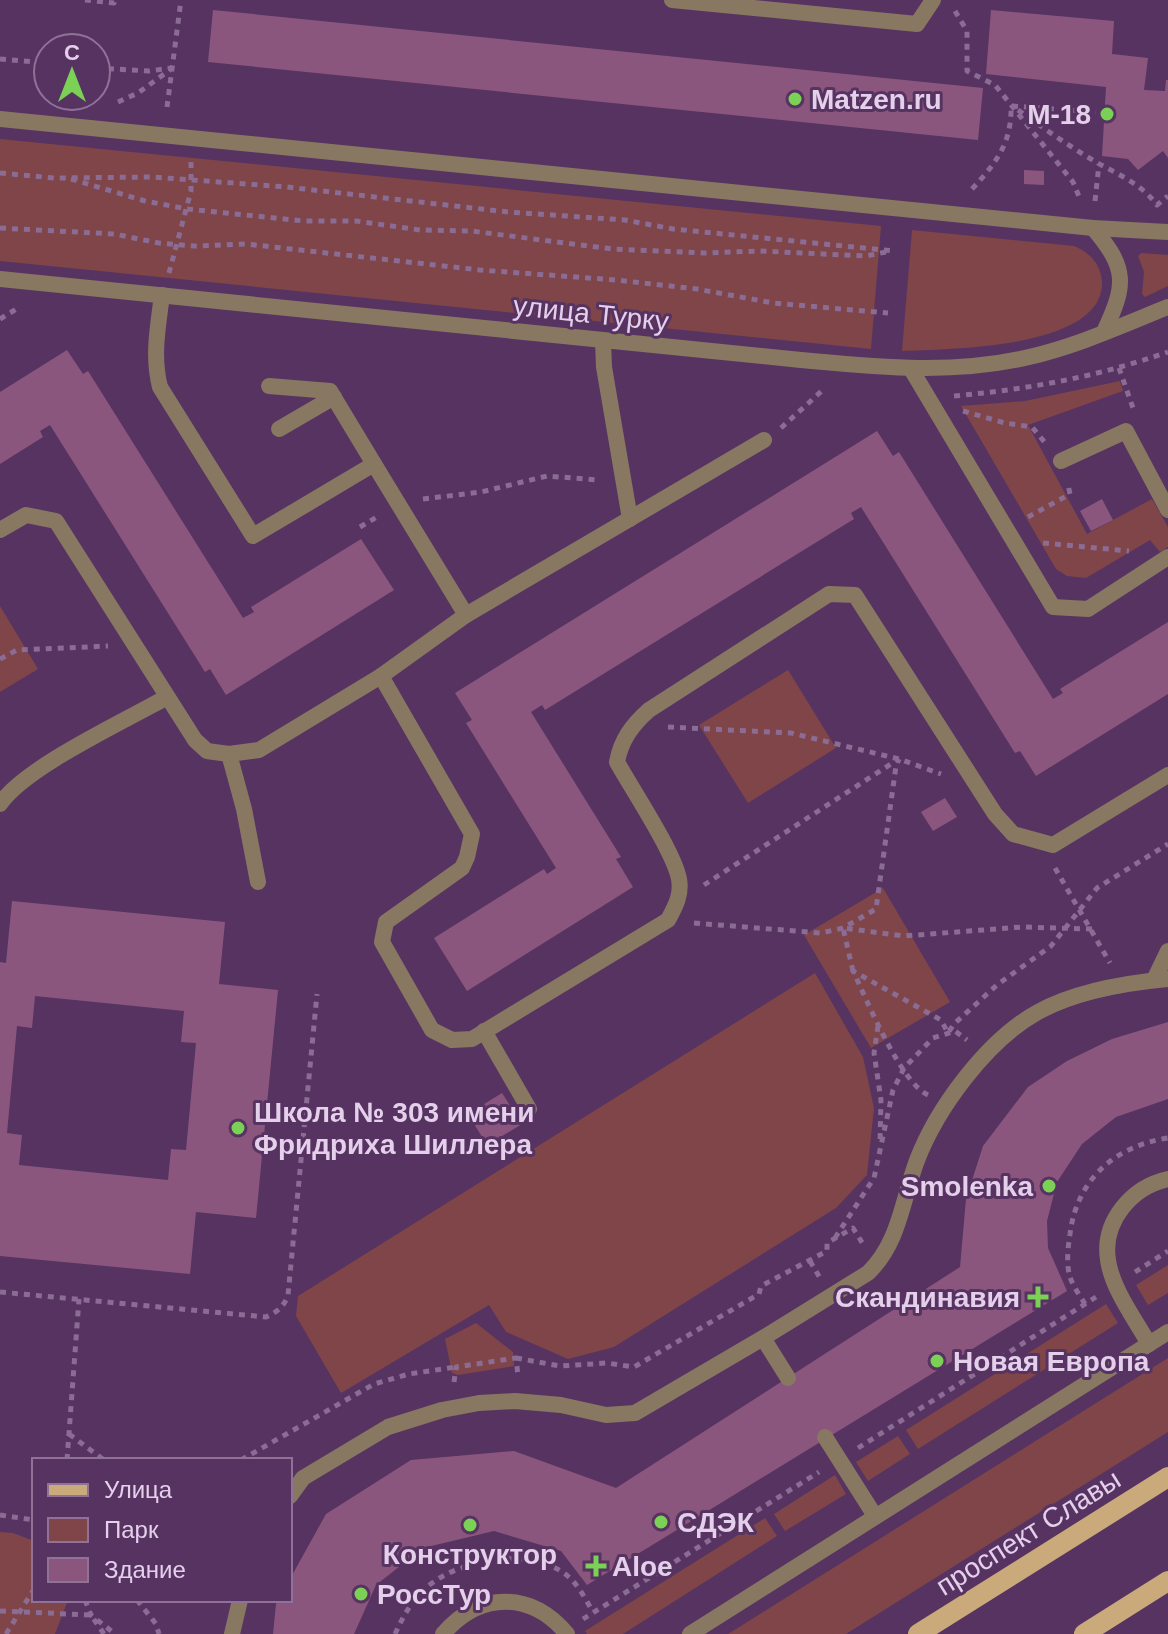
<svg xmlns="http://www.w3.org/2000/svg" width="1168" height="1634" font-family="Helvetica,sans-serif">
<rect width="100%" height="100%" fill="#573362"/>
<g fill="#7f4548">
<polygon points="0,139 881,226 871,349 0,261"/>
<path d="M912,230L1074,246C1089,252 1101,264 1102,282C1104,349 948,349 902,351Z"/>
<polygon points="1141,253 1168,255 1168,286 1145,297 1142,294 1144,272 1138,256"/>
<polygon points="1120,381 1123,391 1028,425 1087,534 1152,499 1168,527 1168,547 1160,552 1150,540 1086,578 1067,576 1056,569 961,406 1025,401"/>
<polygon points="0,606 38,669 0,692"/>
<polygon points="788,670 836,748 748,803 699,725"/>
<polygon points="883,888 950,1002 871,1048 804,935"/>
<polygon points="815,973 863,1057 874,1108 867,1175 836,1208 614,1347 568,1359 506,1332 489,1305 341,1393 296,1316 298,1296"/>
<polygon points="1168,1265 1168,1293 1148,1305 1136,1285"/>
<polygon points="1106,1304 1118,1323 918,1449 906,1430"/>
<polygon points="476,1323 513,1352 514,1366 458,1375 452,1373 445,1339"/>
<polygon points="1168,1358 1168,1432 846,1634 728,1634"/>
<polygon points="898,1436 910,1454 868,1481 856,1462"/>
<polygon points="835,1475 846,1494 785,1531 774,1514"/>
<polygon points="765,1518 777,1536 623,1634 587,1634 585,1631"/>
<polygon points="0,1532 13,1533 34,1541 34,1600 68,1600 55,1634 0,1634"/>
</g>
<g fill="#8b567d" fill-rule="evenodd">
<polygon points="213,10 983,88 978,140 208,62"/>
<polygon points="991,10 1114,21 1112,54 1148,58 1144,90 1165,91 1166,80 1168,80 1168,158 1163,151 1138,170 1128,159 1102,156 1106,87 986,74"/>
<polygon points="1024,170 1044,171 1044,185 1024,184"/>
<polygon points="67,350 83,374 88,371 243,618 254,612 251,607 361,539 394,590 226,695 210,669 205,672 50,425 40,431 43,437 0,464 0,392"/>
<polygon points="877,431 893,456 899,452 1053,699 1063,693 1060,689 1168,622 1168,694 1036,776 1020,751 1015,753 861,507 851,513 854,519 545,710 542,705 531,712 621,857 616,859 633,887 467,991 434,938 544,869 547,874 556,868 466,723 472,720 455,693"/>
<polygon points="1102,499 1113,520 1091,531 1080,511"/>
<polygon points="945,798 957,817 933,831 921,812"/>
<path d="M12,901L225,922L219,984L278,990L256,1218L196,1212L190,1274L0,1256V962L6,963ZM35,996L184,1011L181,1042L196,1043L186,1150L171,1149L168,1180L19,1165L22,1135L7,1133L17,1026L32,1028Z"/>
<polygon points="1168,1022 1168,1099 1116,1117 1082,1144 1057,1182 1047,1221 1048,1248 1067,1291 587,1585 561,1551 494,1531 423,1548 376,1585 354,1634 273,1634 276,1604 278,1600 290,1600 290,1579 326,1514 411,1460 514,1451 616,1488 960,1267 966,1199 983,1146 1028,1087 1067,1061 1112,1039"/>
<polygon points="502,1093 522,1124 487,1145 468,1114"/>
</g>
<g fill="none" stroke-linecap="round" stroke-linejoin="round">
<g stroke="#8b6c94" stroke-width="5" stroke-dasharray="6 6" stroke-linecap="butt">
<polyline points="85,0 114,3 114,0"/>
<polyline points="955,11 967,31 967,71 995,85 1073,182 1080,199"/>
<polyline points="0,59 48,63"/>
<polyline points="96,68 149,71 172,68"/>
<polyline points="118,102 138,93 171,69"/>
<polyline points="1012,106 1096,112"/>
<polyline points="167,107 181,0"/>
<path d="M1018,110C1042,127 1066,144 1091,159C1114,173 1140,182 1157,205L1168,196"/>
<polyline points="0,173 54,178 152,177 287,187 508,212 625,220 673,229 894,251"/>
<polyline points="71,179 145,201 187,209 304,221 356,221 420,230 471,231 613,249 704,253 760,251 866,256 886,252"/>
<path d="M972,189C996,163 1012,143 1011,106"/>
<polyline points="1095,201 1099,164"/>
<polyline points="0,228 114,234 159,243 194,246 246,244 480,270 616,280 697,289 773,303 888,313"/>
<polyline points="169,273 191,191 191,162"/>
<polyline points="0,319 18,308"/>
<polyline points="1119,368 1133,408"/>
<path d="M954,396C1030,389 1096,377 1168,352"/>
<polyline points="963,411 1005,423 1032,427 1047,445"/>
<polyline points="781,428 825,388"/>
<polyline points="423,499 481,492 547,476 599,480"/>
<polyline points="1028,517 1070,494 1068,485"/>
<polyline points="360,527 377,517"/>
<polyline points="1043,543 1129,551"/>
<polyline points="0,659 17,650 108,646"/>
<polyline points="668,727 791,733 899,759 941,774"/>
<polyline points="1055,868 1110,963"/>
<polyline points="704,885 897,760"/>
<polyline points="694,923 821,933 843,928 876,909 896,766 899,759"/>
<polyline points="853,971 843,928 904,936 1022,927 1092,929"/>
<polyline points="878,1026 874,1053 881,1100 880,1142"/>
<path d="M928,1095C900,1082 867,1000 853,971L941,1020L948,1033L954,1024L997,985L1051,946L1097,888L1168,844"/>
<polyline points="835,1238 874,1178 893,1090 904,1068 933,1038 955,1031 967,1040"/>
<polyline points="810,1261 820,1278"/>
<polyline points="1135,1272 1168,1251"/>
<path d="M0,1292L266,1317C277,1312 284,1307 288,1295L317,994"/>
<path d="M1085,1304C1080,1296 1073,1286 1070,1277C1066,1264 1068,1247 1070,1234C1077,1179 1115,1146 1168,1138"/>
<polyline points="516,1358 560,1366 607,1363 634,1367 759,1294 761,1286 827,1251 827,1243 853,1228 863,1244"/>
<polyline points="454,1382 456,1367 516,1358 518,1376"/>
<polyline points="69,1434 104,1460"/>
<polyline points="858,1448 1096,1297"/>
<polyline points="67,1460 79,1299"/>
<polyline points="241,1460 374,1384 409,1374 456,1367"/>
<polyline points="0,1515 34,1520"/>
<polyline points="85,1600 91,1615 115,1634"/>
<polyline points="137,1600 156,1624 159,1634"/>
<polyline points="0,1611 91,1615 104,1634"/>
<polyline points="583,1619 819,1472"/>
<polyline points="6,1634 34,1589"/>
<path d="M395,1634C403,1617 411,1601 426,1588C459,1558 539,1544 573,1581C581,1590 587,1602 593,1612"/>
</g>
<g stroke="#887861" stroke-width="16">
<polyline points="672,0 917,24 933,0"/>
<polyline points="603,340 604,367 630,519"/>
<polyline points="911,369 1053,607 1088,609 1168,557"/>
<polyline points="269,386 330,391 374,464"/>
<polyline points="279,429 334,397"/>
<polyline points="1061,461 1126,431 1168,510"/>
<path d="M0,530L26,515L56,521L195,740L207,751L229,754L259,750L381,676L466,615L374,464L253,536L160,387C152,356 158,327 162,295"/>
<polyline points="466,615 764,440"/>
<path d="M381,676L472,834L467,857L462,868L386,922L382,942L432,1030L452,1040L472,1039L668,920C675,907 682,895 679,879C674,852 632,789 617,762C621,740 632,725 649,710L829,594L855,595L995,814L1013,834L1053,845L1168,775"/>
<polyline points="229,754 244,809 258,882"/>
<path d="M0,804C25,767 125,721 167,697"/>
<polyline points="1154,980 1168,951"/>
<polyline points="484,1031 529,1109"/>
<polyline points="763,1338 788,1378"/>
<path d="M1149,1344C1135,1319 1112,1289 1108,1260C1102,1221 1132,1187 1168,1179"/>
<polyline points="825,1437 875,1516"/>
<path d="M290,1496L303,1478L388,1427L442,1410L479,1403L515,1401L561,1405L606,1415L635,1413L763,1338L868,1273C899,1243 902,1202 916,1163C936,1109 987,1040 1038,1012C1076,991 1125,983 1168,979"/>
<polyline points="232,1634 240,1600"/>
<path d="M443,1634C480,1591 531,1591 567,1634"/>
</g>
<g stroke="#887861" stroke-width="16">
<polyline points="0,119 1093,228 1168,232"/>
<path d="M1093,228C1128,269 1126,285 1104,332"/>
<path d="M0,279L801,360C877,367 954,375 1029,357C1077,346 1123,325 1168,307"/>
<polyline points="690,1634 1168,1332"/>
</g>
<g stroke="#caaa7a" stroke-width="20">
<polyline points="918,1634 1168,1477"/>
<polyline points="1084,1634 1168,1581"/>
</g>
</g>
<g fill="#7bd156" stroke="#573362" stroke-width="3">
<circle cx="795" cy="99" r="8"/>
<circle cx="1107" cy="114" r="8"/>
<circle cx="238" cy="1128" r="8"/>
<circle cx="1049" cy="1186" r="8"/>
<path d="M1034 1285h8v8h8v8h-8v8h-8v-8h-8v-8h8z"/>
<circle cx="937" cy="1361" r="8"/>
<circle cx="661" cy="1522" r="8"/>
<circle cx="470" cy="1525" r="8"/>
<path d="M592 1554h8v8h8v8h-8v8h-8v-8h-8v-8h8z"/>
<circle cx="361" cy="1594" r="8"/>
</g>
<g text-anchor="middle" stroke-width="6" stroke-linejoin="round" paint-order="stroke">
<g font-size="28" font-weight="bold" fill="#e5d0ec" stroke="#573362" text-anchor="start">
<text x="811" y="109">Matzen.ru</text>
<text x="1091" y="124" text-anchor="end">M-18</text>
<text x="254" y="1122">Школа № 303 имени<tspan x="254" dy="32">Фридриха Шиллера</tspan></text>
<text x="1033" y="1196" text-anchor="end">Smolenka</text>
<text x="1020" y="1307" text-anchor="end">Скандинавия</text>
<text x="953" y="1371">Новая Европа</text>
<text x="677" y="1532">СДЭК</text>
<text x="470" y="1564" text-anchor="middle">Конструктор</text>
<text x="612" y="1576">Aloe</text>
<text x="377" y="1604">РоссТур</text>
</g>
<g font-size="28" fill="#e5d0ec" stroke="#573362">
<text transform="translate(591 313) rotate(6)" y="10">улица Турку</text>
<text transform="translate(1028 1532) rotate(-32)" y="10">проспект Славы</text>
</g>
</g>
<rect x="32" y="1458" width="260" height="144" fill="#573362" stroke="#907299" stroke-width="2"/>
<rect x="48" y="1484" width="40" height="12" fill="#caaa7a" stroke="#907299" stroke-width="2"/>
<text x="104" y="1498" font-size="24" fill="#e5d0ec">Улица</text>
<rect x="48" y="1518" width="40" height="24" fill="#7f4548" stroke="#907299" stroke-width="2"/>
<text x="104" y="1538" font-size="24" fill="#e5d0ec">Парк</text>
<rect x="48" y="1558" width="40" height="24" fill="#8b567d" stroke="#907299" stroke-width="2"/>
<text x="104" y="1578" font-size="24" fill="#e5d0ec">Здание</text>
<g transform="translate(72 72)"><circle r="38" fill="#573362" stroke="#907299" stroke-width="2"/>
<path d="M0-6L14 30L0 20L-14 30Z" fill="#7bd156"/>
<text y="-12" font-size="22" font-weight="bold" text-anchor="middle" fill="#e5d0ec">С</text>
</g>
</svg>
